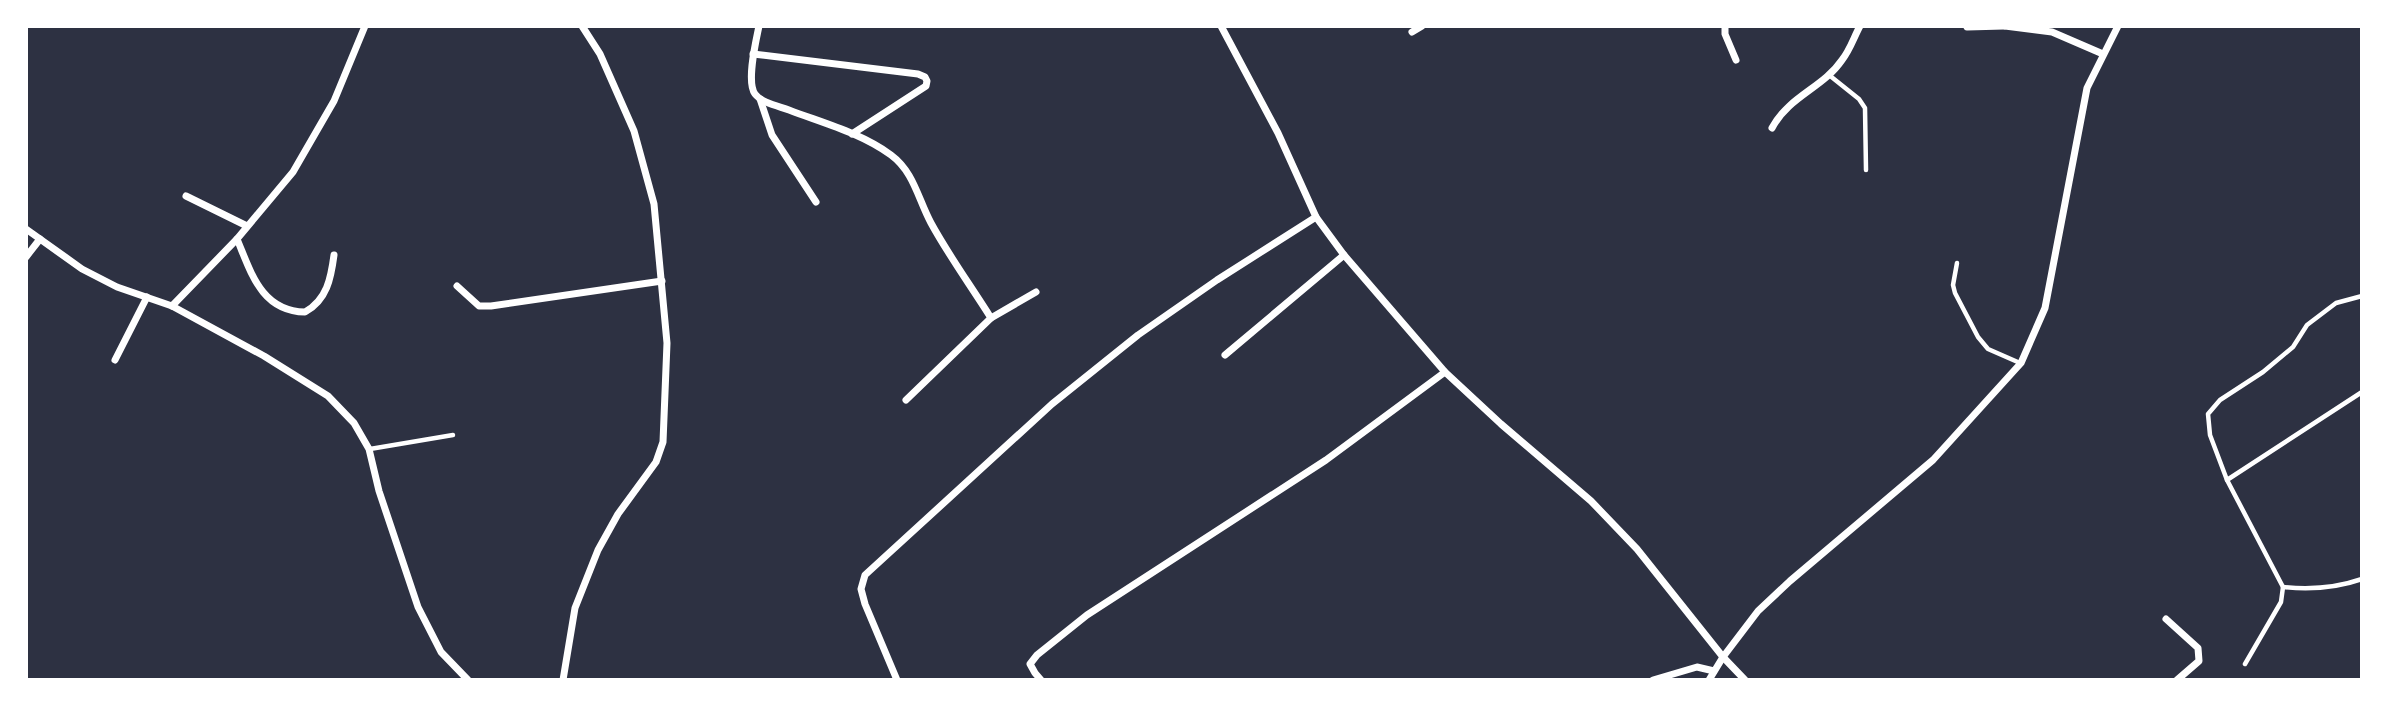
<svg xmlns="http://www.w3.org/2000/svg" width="2388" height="706" font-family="'Zilla Slab',serif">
<rect width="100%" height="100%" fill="#2d3142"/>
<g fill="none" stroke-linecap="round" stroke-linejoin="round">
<g stroke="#fff" stroke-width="4.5">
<polyline points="1829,75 1859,99 1865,108 1866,170"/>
<polyline points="1957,263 1953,285 1955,293 1978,337 1988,349 2020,363"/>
<polyline points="370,449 453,435"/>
<polyline points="2227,480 2210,435 2208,414 2220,400 2263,372 2293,347 2307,325 2336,303 2362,296"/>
<path d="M2283,587C2310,590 2336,588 2362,579"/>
<polyline points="2245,664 2281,602 2283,587 2227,480 2362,392"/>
</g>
<g stroke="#fff" stroke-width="7">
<path d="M759,26C756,41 746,82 755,94C762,103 778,106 789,110C823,123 861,133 891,155C914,172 918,199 931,223C949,256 971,286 991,318"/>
<polyline points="1221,26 1278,133 1316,217 1344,255 1445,372 1501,424 1591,501 1637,549 1723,657 1745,680"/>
<polyline points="1725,26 1725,34 1736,60"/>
<polyline points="2005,26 2052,32 2103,54"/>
<polyline points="1967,27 2004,26"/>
<polyline points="1412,32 1422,26"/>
<polyline points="753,54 918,74 925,77 927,81 926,86 852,134"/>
<polyline points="760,99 772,135 816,202"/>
<path d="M1772,128C1789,96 1823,88 1842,60C1850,50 1854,37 1860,26"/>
<polyline points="186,196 247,226"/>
<polyline points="26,229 82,269 117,287 172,306 264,356 328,396 354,423 369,449 379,491 418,607 441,652 468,680"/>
<path d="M237,239C251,272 261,311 305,312C327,300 331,278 334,255"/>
<polyline points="26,257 40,239"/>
<polyline points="457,286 479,306 491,306 662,281"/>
<polyline points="172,306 237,239 293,172 334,101 365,26"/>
<polyline points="1225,355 1344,255"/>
<polyline points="115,360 147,297"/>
<polyline points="906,400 991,318 1036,292"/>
<polyline points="2166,619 2198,648 2199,661 2177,680"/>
<polyline points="563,680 575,608 598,550 618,514 656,462 663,442 667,343 654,204 634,131 600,54 582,26"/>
<polyline points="897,680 865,604 861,589 865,575 1052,404 1138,335 1217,280 1316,217"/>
<polyline points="1041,680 1035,673 1030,664 1037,655 1087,615 1326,460 1445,372"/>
<polyline points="1653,680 1697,667 1714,671"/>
<polyline points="1709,680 1723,657 1758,611 1790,581 1933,460 2021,363 2045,308 2087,88 2118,26"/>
</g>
</g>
<rect width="2388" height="706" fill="none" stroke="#ffffff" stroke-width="56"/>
</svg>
